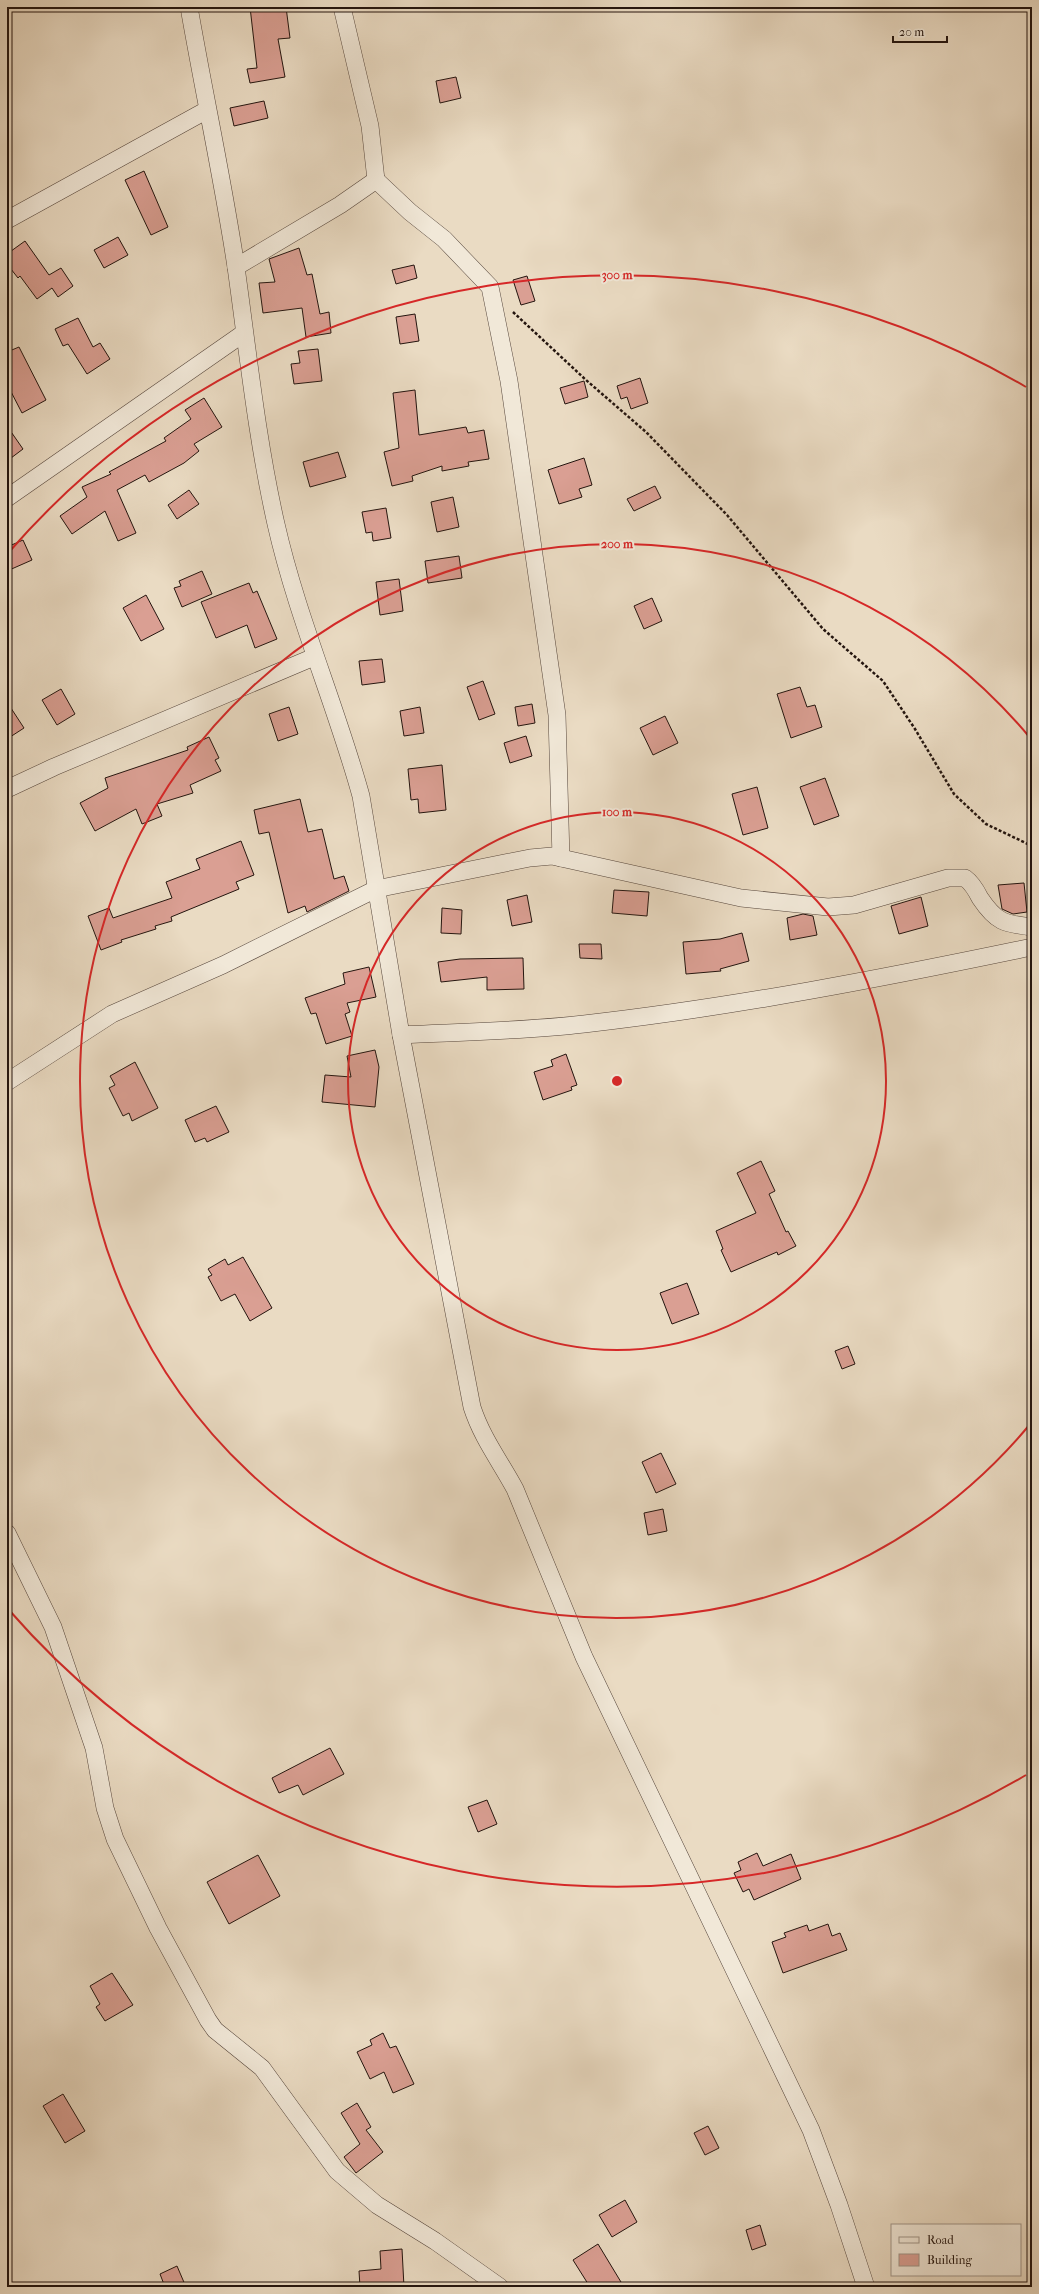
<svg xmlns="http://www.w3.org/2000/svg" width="1039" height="2294" font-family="'IM FELL French Canon',serif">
<rect width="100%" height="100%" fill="#eadbc3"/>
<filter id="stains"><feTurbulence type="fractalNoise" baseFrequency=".005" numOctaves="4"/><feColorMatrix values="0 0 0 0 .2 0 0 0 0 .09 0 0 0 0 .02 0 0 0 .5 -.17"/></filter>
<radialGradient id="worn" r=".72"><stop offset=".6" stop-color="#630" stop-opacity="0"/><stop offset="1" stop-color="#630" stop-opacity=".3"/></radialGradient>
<g fill="#da9f93" stroke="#24150f">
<polygon points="250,7 286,7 290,38 278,39 285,77 250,83 247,69 257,68"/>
<polygon points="456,77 461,98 440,103 436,81"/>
<polygon points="264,101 268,118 234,126 230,108"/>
<polygon points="144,171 168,227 151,235 125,180"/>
<polygon points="118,237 128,255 104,268 94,250"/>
<polygon points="25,241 49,275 61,268 73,286 58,297 52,288 37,299 20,276 18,278 7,264 7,254"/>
<polygon points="299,248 307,275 312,274 320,314 329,312 331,333 306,337 302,308 263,313 259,283 275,282 269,259"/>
<polygon points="414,265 417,278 396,284 392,270"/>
<polygon points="527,276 535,301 521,305 513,280"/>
<polygon points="415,314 419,341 400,344 396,317"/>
<polygon points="78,318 93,347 100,343 110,359 87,374 68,344 63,346 55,329"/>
<polygon points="19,347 46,400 22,413 7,384 7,352"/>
<polygon points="318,349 322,381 294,384 291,364 300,363 298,351"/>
<polygon points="640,378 648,403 631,409 627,397 621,399 617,386"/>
<polygon points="584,381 588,397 565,404 560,388"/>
<polygon points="415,390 419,435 466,427 468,433 484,430 489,459 468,462 469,466 442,471 442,466 412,476 413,481 392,486 384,452 399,448 393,393"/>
<polygon points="204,398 222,427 194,444 199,451 184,463 149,482 145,475 117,490 136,533 118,541 105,511 72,534 60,516 87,497 82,487 111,474 109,472 166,441 164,438 191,419 185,410"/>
<polygon points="7,426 23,449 7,461"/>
<polygon points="338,452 346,477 310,487 303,462"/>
<polygon points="584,458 592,485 579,489 582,497 559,504 548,470"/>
<polygon points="655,486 661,498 634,511 627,499"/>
<polygon points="189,490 199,504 177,519 168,505"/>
<polygon points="453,497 459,527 437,532 431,502"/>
<polygon points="386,508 391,538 373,541 372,532 366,533 362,512"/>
<polygon points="23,540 32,560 7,571 7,547"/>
<polygon points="459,556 462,578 428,583 425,561"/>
<polygon points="202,571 212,594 182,607 174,588 181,586 179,581"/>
<polygon points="399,579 403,611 380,615 376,582"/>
<polygon points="249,583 253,593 257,591 277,639 255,648 247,625 216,638 201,602"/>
<polygon points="146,595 164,629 141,641 123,608"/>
<polygon points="652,598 662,621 644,629 634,606"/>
<polygon points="382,659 385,682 362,685 359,661"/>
<polygon points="483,681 495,714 479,720 467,687"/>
<polygon points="800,687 807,707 815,705 822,727 791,738 777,694"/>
<polygon points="61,689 75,714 57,725 42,700"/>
<polygon points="7,702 24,728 7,739"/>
<polygon points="532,704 535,723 518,726 515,707"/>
<polygon points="289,707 298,734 278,741 269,714"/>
<polygon points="420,707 424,733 404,736 400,711"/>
<polygon points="665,716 678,743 653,755 640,728"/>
<polygon points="526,736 532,756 510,763 504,743"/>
<polygon points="209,737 219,758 215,760 221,771 190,785 193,793 157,804 162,816 142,824 136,809 95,831 80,803 108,788 105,778 188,750 187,747"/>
<polygon points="442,765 446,810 419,813 418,799 411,800 408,769"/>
<polygon points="825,778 839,816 814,825 800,787"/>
<polygon points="757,787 768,828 743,835 732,794"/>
<polygon points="300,799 308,832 322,829 334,879 344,876 349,891 307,912 305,906 288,913 269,832 259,834 254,810"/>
<polygon points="241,841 254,875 236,882 239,889 171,917 172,921 155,926 156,929 121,940 122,942 101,950 88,916 109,908 113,918 172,898 166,882 200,869 196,859"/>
<polygon points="1024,883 1027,912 1013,914 1002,909 998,885"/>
<polygon points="614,890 649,892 647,916 612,913"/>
<polygon points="527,895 532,922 512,926 507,900"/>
<polygon points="921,897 928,926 899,934 891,906"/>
<polygon points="442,908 462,910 461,934 441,933"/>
<polygon points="803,914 813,916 817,935 790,940 787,918"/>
<polygon points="742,933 749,961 720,969 721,971 686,974 683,942 720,939"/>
<polygon points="579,944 601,944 602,959 580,958"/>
<polygon points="523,958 524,989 487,990 487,977 441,982 438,962 460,959"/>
<polygon points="369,967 376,997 347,1003 350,1012 345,1014 352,1036 326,1044 316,1013 311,1014 305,998 345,984 343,973"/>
<polygon points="375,1050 379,1067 375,1107 322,1102 325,1075 351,1077 347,1056"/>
<polygon points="566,1054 577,1085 571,1087 572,1090 543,1100 534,1072 553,1066 551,1060"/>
<polygon points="135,1062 158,1108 132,1121 129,1113 123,1116 109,1088 115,1085 110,1076"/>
<polygon points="216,1106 229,1132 207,1142 205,1138 195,1142 185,1120"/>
<polygon points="761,1161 775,1191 769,1194 786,1232 788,1231 796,1246 778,1255 777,1252 731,1272 721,1250 723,1249 716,1231 756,1213 737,1173"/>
<polygon points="243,1257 272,1308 250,1321 235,1294 221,1301 208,1277 212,1275 208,1269 225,1259 228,1265"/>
<polygon points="687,1283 699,1314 672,1324 660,1293"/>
<polygon points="848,1346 855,1364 842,1369 835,1351"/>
<polygon points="661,1453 676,1484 656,1493 642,1462"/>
<polygon points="663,1509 667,1531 648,1535 644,1513"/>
<polygon points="330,1748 344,1774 303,1795 298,1785 279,1793 272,1778"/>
<polygon points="487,1800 497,1824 478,1832 468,1807"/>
<polygon points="757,1853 763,1866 791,1854 801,1879 754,1900 749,1889 743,1892 734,1873 741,1870 738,1862"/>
<polygon points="258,1855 280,1896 229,1924 207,1882"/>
<polygon points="828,1924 832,1936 840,1933 847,1950 783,1973 772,1942 786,1937 784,1933 807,1925 809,1931"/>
<polygon points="112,1973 133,2005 105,2021 96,2007 100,2004 90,1986"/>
<polygon points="383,2033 390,2048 396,2046 414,2084 393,2093 384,2072 370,2079 357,2052 372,2045 370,2040"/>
<polygon points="63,2094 85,2131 65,2143 43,2106"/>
<polygon points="357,2103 371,2127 366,2130 383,2152 356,2173 344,2157 360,2144 341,2113"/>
<polygon points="708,2126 719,2148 705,2155 694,2133"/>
<polygon points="625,2200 637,2222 612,2237 599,2215"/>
<polygon points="760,2225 766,2245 752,2250 746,2230"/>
<polygon points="598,2244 624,2287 590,2287 573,2260"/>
<polygon points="402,2249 404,2287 360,2287 359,2271 381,2269 380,2251"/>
<polygon points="177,2266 186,2287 165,2287 160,2274"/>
</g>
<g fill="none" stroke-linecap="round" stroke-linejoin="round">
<g stroke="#56463c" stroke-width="18">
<g id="minor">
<path d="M189,7C204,94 223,180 236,267C248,353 257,440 276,524C297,617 336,705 361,796L401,1035L472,1407C482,1438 500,1461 515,1489L584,1657L811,2130L839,2205L866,2287"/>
<polyline points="342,7 370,126 376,180"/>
<polyline points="7,220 207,110"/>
<polyline points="236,267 340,205 376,180 410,212 444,239 490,287 509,381 557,715 561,858"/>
<polyline points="7,498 244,333"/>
<polyline points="7,789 54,767 314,657"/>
<path d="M401,1035C462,1032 523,1031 584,1024C734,1007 884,978 1032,947"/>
<path d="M7,1082L112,1014L223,965L376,889L530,858L552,856L741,898L828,907L854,905L948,878H965C972,883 976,890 980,898C996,922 1004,924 1032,927"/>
<polyline points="7,1533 53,1627 94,1748 105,1808 115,1839 158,1928 208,2020 215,2030 262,2068 337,2171 377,2205 435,2241 500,2287"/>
</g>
</g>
<polyline stroke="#24150f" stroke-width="2.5" stroke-dasharray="3 2" stroke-linecap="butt" points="513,312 586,380 646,432 727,515 823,629 883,681 915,729 954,794 986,824 1032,846"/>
<use href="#minor" stroke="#f1e8d8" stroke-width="17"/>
</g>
<g fill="none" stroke="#d62828" stroke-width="2">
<circle cx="617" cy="1081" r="269"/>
<path d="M1031 1423A537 537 0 1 1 1031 739"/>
<path d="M1026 1775A806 806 0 0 1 9 1610M9 552A806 806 0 0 1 1026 387"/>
</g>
<circle cx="617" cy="1081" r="6" fill="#d62828" stroke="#f1e8d8" stroke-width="2"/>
<g font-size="12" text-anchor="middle" font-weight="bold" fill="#d62828" stroke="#f1e8d8" stroke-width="4" stroke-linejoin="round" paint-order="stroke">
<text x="617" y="279">300 m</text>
<text x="617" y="548">200 m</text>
<text x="617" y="816">100 m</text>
</g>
<rect width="1039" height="2294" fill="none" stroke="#eadbc3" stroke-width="24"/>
<rect x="8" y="8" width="1023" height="2278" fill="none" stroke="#24150f" stroke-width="2"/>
<rect x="12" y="12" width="1015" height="2270" fill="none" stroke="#24150f"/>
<rect x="891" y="2224" width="130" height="52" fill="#f1e8d8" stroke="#9f9488"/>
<rect x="899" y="2237" width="20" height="6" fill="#f1e8d8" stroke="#9f9488"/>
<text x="927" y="2244" font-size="12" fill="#24150f">Road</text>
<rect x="899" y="2254" width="20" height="12" fill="#da9f93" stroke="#9f9488"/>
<text x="927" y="2264" font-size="12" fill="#24150f">Building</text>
<path d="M893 36v6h54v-6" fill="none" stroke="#24150f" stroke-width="2"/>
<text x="899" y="36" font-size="12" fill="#24150f" stroke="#f1e8d8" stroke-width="3" paint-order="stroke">20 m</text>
<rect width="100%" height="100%" filter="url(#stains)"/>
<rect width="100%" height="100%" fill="url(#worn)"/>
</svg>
